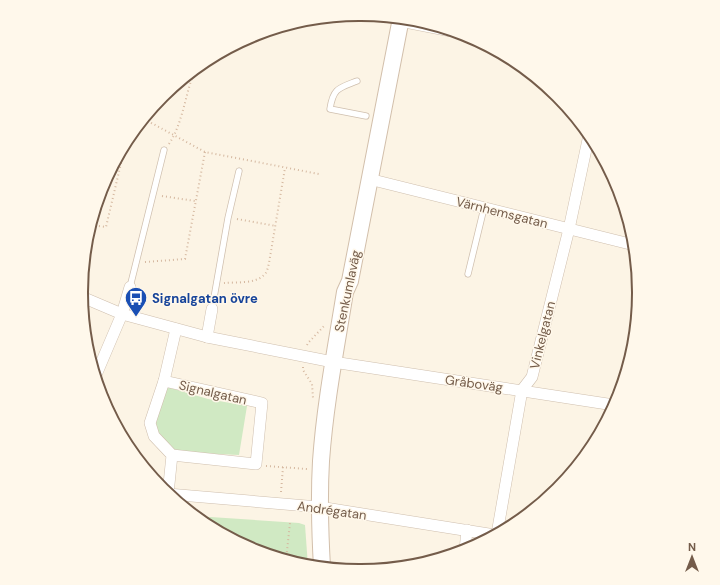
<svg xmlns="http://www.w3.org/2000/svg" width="720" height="585" font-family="'DM Sans',sans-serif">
<rect width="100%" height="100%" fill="#fcf4e5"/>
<g fill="#d0e9c3">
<polygon points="167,387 208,399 247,406 239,455 176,452 158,434 155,423"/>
<polygon points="195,516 299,523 305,525 308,566 253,550 205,524"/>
</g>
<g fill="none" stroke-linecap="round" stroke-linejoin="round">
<g stroke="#cfbfae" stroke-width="7">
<g id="lane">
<path d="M357,81C339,88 333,88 330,109L366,116"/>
<polyline points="468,274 484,208"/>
<polyline points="130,287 164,150"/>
<polyline points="212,309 228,218 239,171"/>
</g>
</g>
<g stroke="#cfbfae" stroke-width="12">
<g id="street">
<polyline points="400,21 451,31"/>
<polyline points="369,179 634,245"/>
<polyline points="82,297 122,314 207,337 333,362 614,405"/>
<polyline points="207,337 212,309"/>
<polyline points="96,375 122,314 130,287"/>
<polyline points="164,381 176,329"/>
<polyline points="168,494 172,455 154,436 150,423 164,381 262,403 256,464 172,455"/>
<polyline points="168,494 319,507 495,535"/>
<polyline points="497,534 522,390 532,377 569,229 589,135"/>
<polyline points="465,550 467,530"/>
</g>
</g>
<g stroke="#d2bfab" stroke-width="18">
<path id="secondary" d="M322,567C320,532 319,496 321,461C325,404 336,348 345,292L350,281L401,18"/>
</g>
<g stroke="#d5b8a0" stroke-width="2" stroke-dasharray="1 3" stroke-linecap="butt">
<polyline points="144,119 205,152 319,174"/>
<path d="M169,144C184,121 185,92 196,68"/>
<polyline points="162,196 195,201"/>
<polyline points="237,219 276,226"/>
<polyline points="91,225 106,227 126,142"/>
<polyline points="145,262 185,259 205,152"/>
<path d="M224,283C236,282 255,284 264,275C267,273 268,267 269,263L285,168"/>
<polyline points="307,345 308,343 325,325"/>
<polyline points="303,367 303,370 312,384 313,398"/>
<polyline points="266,466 307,469"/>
<polyline points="281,492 283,467"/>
<polyline points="286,560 290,523"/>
</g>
<use href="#lane" stroke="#fff" stroke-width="5.5"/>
<use href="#street" stroke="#fff" stroke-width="11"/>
<use href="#secondary" stroke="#fff" stroke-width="16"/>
</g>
<defs>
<g id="bus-pin" transform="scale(1.15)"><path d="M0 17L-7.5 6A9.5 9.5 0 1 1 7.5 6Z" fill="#1a4fb4" stroke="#fff8eb"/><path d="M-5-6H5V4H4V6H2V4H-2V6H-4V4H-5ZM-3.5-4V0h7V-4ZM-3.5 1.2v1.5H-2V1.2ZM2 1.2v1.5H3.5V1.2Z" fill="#fff"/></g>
</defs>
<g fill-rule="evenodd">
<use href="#bus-pin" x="136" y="298"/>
</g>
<g text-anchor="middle" stroke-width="3" stroke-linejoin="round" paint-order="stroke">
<g font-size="13" fill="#745c4a" stroke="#fff8eb">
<text transform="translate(502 212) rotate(14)" y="5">Värnhemsgatan</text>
<text transform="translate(347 291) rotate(-78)" y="5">Stenkumlaväg</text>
<text transform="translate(542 335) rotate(-76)" y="5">Vinkelgatan</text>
<text transform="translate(474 383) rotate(8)" y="5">Gråboväg</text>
<text transform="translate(213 392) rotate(13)" y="5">Signalgatan</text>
<text transform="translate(332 510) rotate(8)" y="5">Andrégatan</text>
</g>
<g font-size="13" font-weight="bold" fill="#164399" stroke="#fff8eb" text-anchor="start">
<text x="152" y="303">Signalgatan övre</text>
</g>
</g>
<path d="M0 0H720V585H0ZM359 21H361A271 271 0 0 1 632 292V293A271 271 0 0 1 361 564H359A271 271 0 0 1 88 293V292A271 271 0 0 1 359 21Z" fill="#fff8eb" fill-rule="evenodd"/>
<path fill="none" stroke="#745c4a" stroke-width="2" d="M359 21H361A271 271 0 0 1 632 292V293A271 271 0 0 1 361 564H359A271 271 0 0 1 88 293V292A271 271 0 0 1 359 21Z"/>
<g transform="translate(692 557)" stroke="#fff8eb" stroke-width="3" paint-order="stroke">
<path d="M0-3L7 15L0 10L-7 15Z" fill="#745c4a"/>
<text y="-6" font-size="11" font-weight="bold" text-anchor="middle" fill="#745c4a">N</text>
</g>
</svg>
